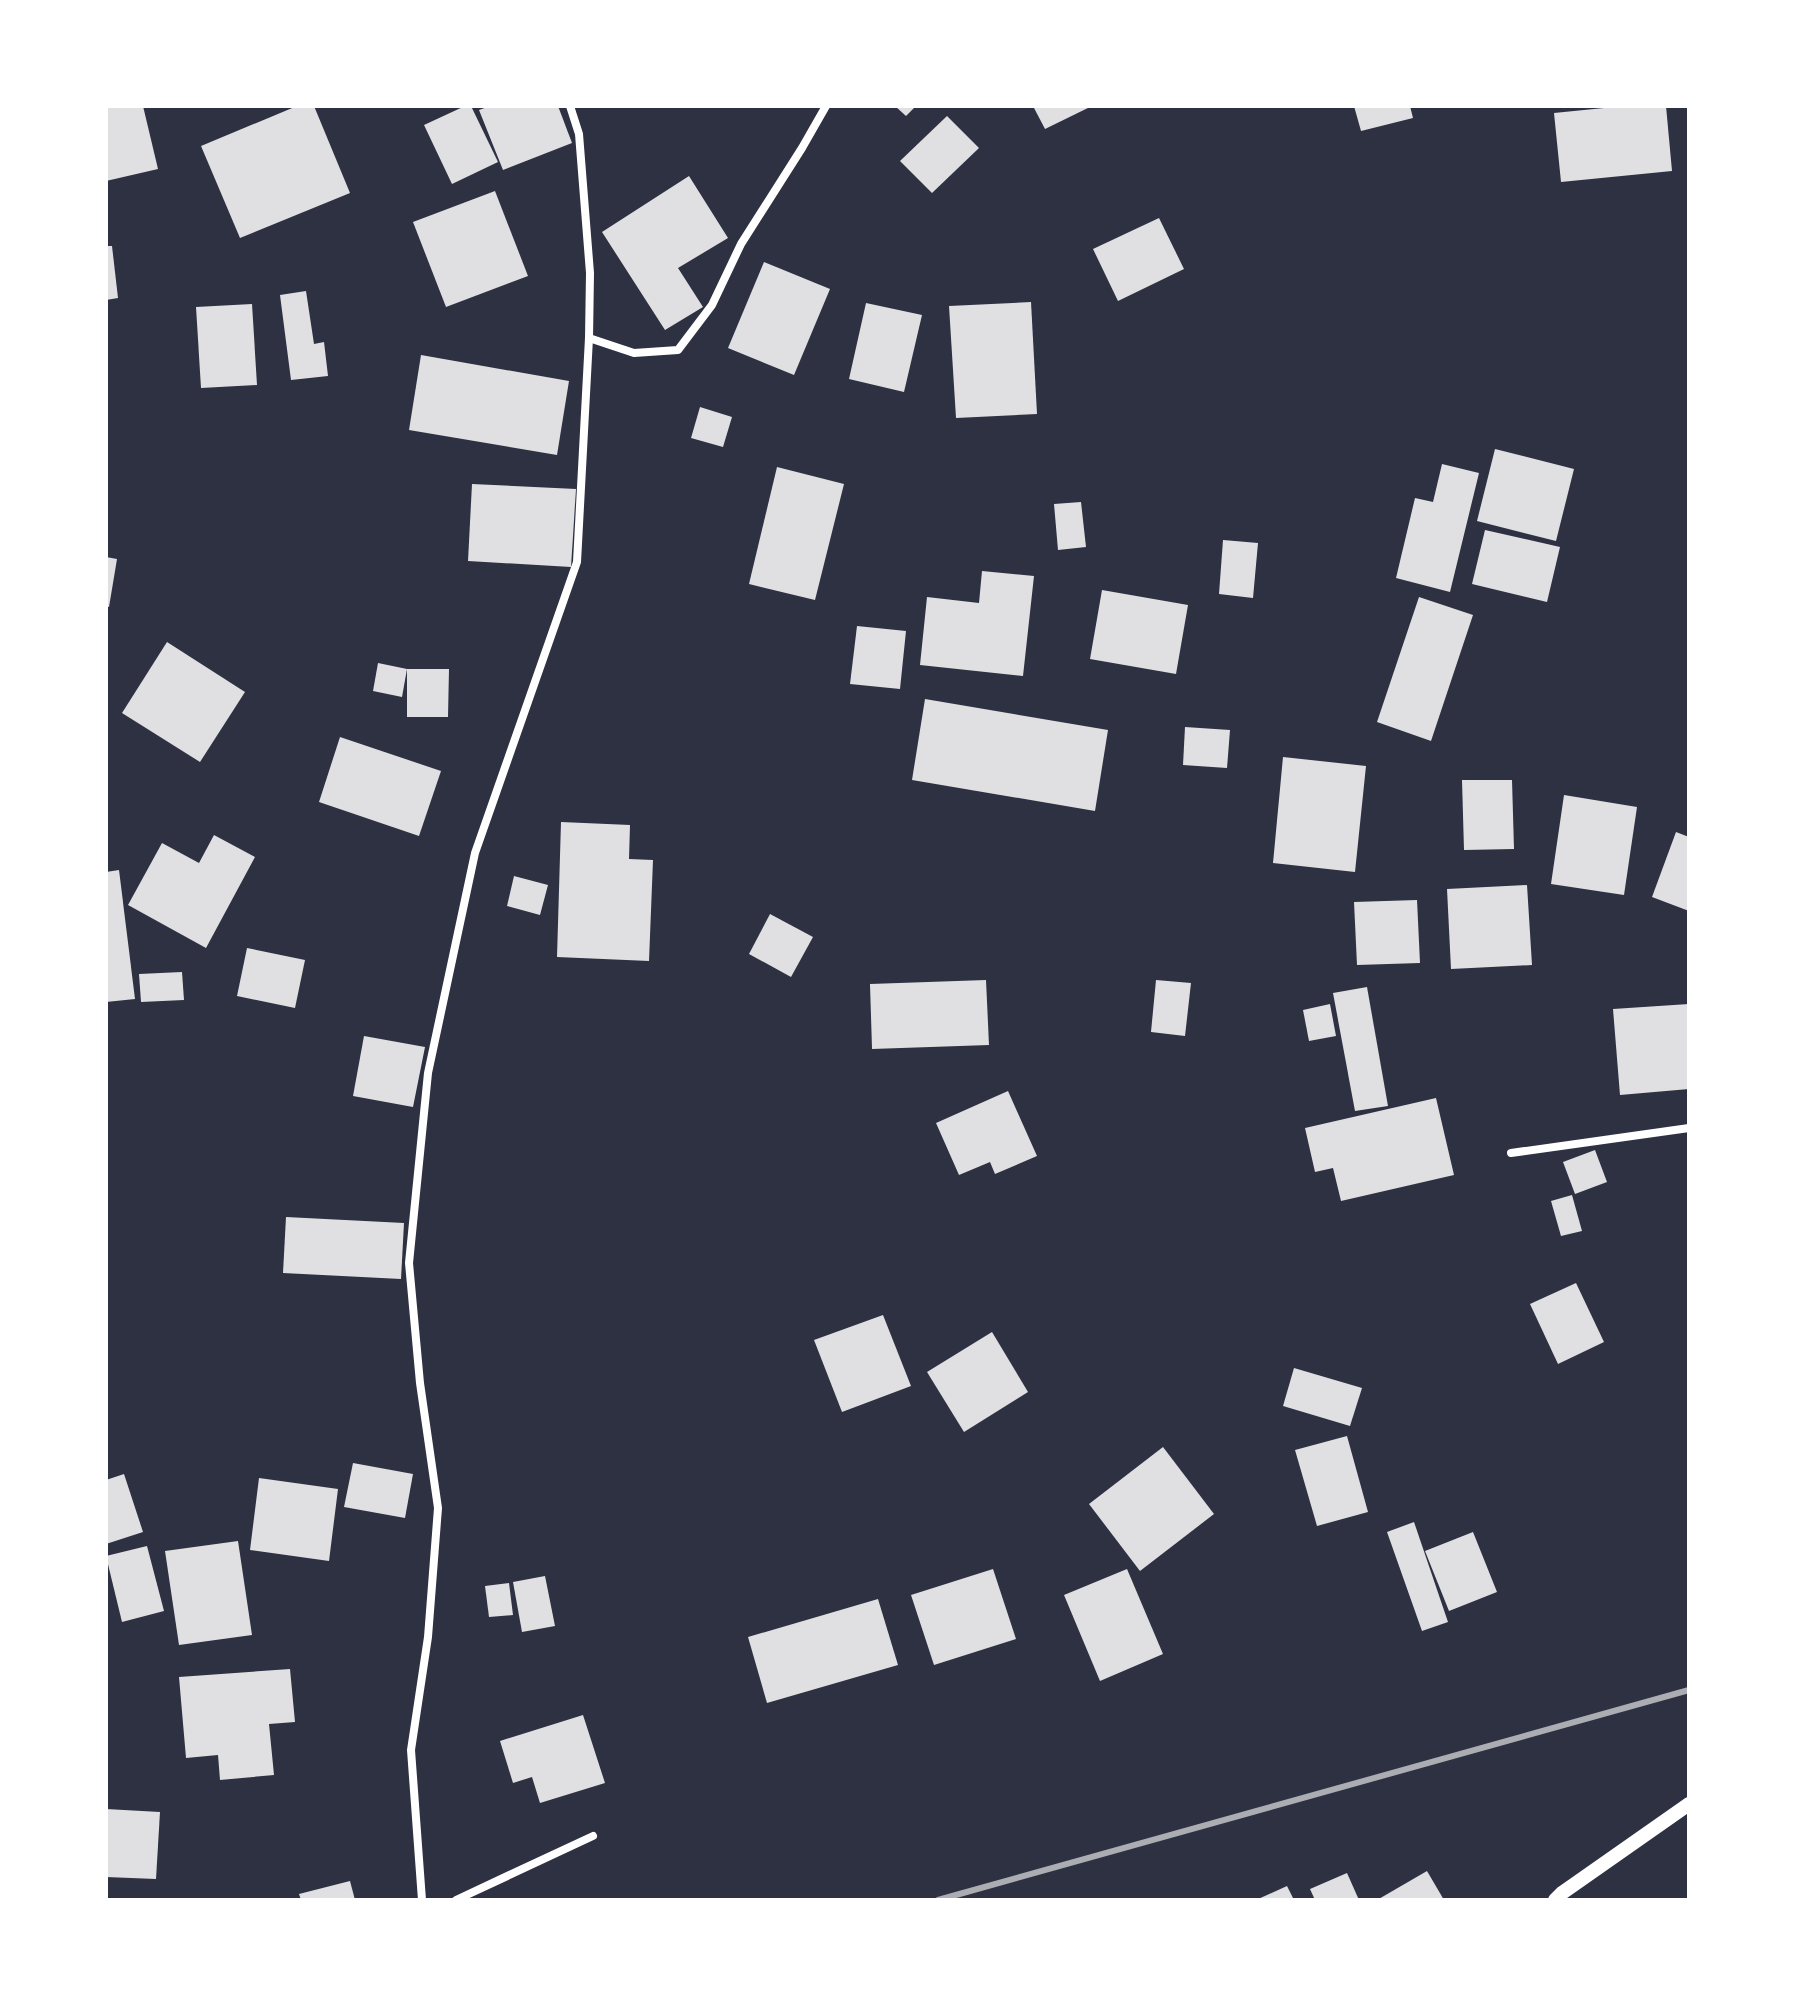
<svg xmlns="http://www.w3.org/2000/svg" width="1795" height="2006" font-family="'Roboto Serif',serif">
<rect width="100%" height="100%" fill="#2d3142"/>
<g fill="#e0e0e3">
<polygon points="106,106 143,106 158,169 106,181"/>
<polygon points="297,106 314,106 350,193 240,238 201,146"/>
<polygon points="465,106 471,106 498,162 452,184 424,125"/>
<polygon points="490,106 558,106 572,143 503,170 479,110"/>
<polygon points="895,106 916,106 906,116"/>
<polygon points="1033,106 1092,106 1045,129"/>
<polygon points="1354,106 1410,106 1413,118 1361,131"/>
<polygon points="1624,106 1666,106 1672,171 1561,182 1554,113"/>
<polygon points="947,116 979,148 932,193 900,161"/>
<polygon points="689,176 728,238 678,268 703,307 665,330 602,232"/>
<polygon points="495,191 528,276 446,307 413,222"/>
<polygon points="1159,218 1184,269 1118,301 1093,249"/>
<polygon points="106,246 112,246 118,298 106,300"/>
<polygon points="764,262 830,289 794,375 728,348"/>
<polygon points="306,291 314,344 324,342 328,376 291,380 280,295"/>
<polygon points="1031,302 1037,414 956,418 949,306"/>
<polygon points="866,303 922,315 904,392 849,379"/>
<polygon points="252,304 257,385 201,388 196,307"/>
<polygon points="421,355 569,381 557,455 409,430"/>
<polygon points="700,407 732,417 723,447 691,438"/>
<polygon points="1495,449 1574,469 1556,541 1477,521"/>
<polygon points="1442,464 1479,473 1450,592 1396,578 1415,498 1433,502"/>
<polygon points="777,467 844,484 815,600 749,584"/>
<polygon points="472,484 576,489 571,567 468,561"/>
<polygon points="1081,502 1086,547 1058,550 1054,504"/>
<polygon points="1485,530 1560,547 1547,602 1472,584"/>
<polygon points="1223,540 1258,543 1253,598 1219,594"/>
<polygon points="106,557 117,559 109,607 106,606"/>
<polygon points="982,571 1034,576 1023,676 920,665 927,597 979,603"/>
<polygon points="1102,590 1188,605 1176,674 1090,659"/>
<polygon points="1419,597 1473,615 1431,741 1377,722"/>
<polygon points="857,626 906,631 900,689 850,684"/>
<polygon points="167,642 245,692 200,762 122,713"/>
<polygon points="378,663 407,669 402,697 373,691"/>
<polygon points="407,669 449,669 448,717 407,717"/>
<polygon points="925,699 1108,730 1095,811 912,780"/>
<polygon points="1185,727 1230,730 1227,768 1183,765"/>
<polygon points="340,737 441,771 419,836 319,802"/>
<polygon points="1283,757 1366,766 1355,872 1273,863"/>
<polygon points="1462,780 1512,780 1514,849 1464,850"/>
<polygon points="1564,795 1637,807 1624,895 1551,884"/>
<polygon points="561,822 630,825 629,859 653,860 649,961 557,957"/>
<polygon points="1676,832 1689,837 1689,911 1652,897"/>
<polygon points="214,835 255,857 206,948 128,905 162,843 199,863"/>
<polygon points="119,870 135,999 106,1002 106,872"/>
<polygon points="514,876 548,885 540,915 507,906"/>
<polygon points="1527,885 1532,965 1451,969 1447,889"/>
<polygon points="1417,900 1420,963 1357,965 1354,902"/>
<polygon points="770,914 813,937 791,977 749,954"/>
<polygon points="247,948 305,960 295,1008 237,996"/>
<polygon points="182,972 184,1000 141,1002 139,974"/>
<polygon points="986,980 989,1045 872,1049 870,984"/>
<polygon points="1156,980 1191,983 1185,1036 1151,1032"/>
<polygon points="1367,987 1388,1106 1355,1111 1333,993"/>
<polygon points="1330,1004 1336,1036 1309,1041 1303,1010"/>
<polygon points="1689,1004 1689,1089 1620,1095 1613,1009"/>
<polygon points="364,1036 425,1047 413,1107 353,1096"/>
<polygon points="1008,1091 1037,1156 995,1174 990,1162 959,1175 936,1123"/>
<polygon points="1436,1098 1454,1175 1341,1201 1333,1168 1315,1172 1305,1128"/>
<polygon points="1595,1150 1607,1182 1575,1194 1563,1162"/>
<polygon points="1572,1195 1582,1231 1561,1236 1551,1201"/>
<polygon points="286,1217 404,1223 401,1279 283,1273"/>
<polygon points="1576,1283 1604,1342 1558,1364 1530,1304"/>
<polygon points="883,1315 911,1386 842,1412 814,1340"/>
<polygon points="992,1332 1028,1392 964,1432 927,1372"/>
<polygon points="1294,1368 1362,1388 1350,1426 1283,1406"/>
<polygon points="1347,1436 1368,1512 1317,1526 1295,1450"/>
<polygon points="1163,1447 1214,1514 1140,1571 1089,1504"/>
<polygon points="353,1463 413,1474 405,1518 344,1507"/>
<polygon points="124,1474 143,1532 106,1544 106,1480"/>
<polygon points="259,1478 338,1489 329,1561 250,1550"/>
<polygon points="1414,1522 1448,1622 1422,1631 1387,1532"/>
<polygon points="1473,1532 1497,1592 1449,1611 1425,1551"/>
<polygon points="238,1541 252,1635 179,1645 165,1551"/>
<polygon points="147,1546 164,1611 122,1622 106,1556"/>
<polygon points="993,1569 1016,1639 934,1665 911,1595"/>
<polygon points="1127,1569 1163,1654 1100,1681 1064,1595"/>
<polygon points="545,1576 555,1626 522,1632 513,1582"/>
<polygon points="509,1583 513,1615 489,1617 485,1586"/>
<polygon points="878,1599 898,1665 767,1703 748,1637"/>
<polygon points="290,1669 295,1722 269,1724 274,1775 220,1780 218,1755 186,1758 179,1677"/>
<polygon points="583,1715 605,1783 540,1803 532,1777 513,1783 500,1741"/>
<polygon points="106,1809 160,1812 156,1879 106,1877"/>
<polygon points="1427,1871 1444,1900 1377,1900"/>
<polygon points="1347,1873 1359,1900 1315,1900 1310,1889"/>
<polygon points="350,1881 355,1900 301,1900 299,1894"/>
<polygon points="1287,1886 1294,1900 1256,1900"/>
</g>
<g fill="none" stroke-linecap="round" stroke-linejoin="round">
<g stroke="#fff" stroke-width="8">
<polyline points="589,338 634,353 678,350 712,305 741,244 802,148 826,106"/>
<polyline points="1511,1153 1689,1128"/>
<polyline points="422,1900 411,1750 428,1637 438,1508 420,1383 409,1263 428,1073 475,853 577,562 589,338 590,273 579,134 570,106"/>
<polyline points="456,1900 593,1836"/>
</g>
<polyline stroke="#fff" stroke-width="14" points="1555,1900 1562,1893 1689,1804"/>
<polyline stroke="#abadb3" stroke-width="6" points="938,1900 1689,1690"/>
</g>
<rect width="1795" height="2006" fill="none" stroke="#ffffff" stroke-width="216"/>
</svg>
